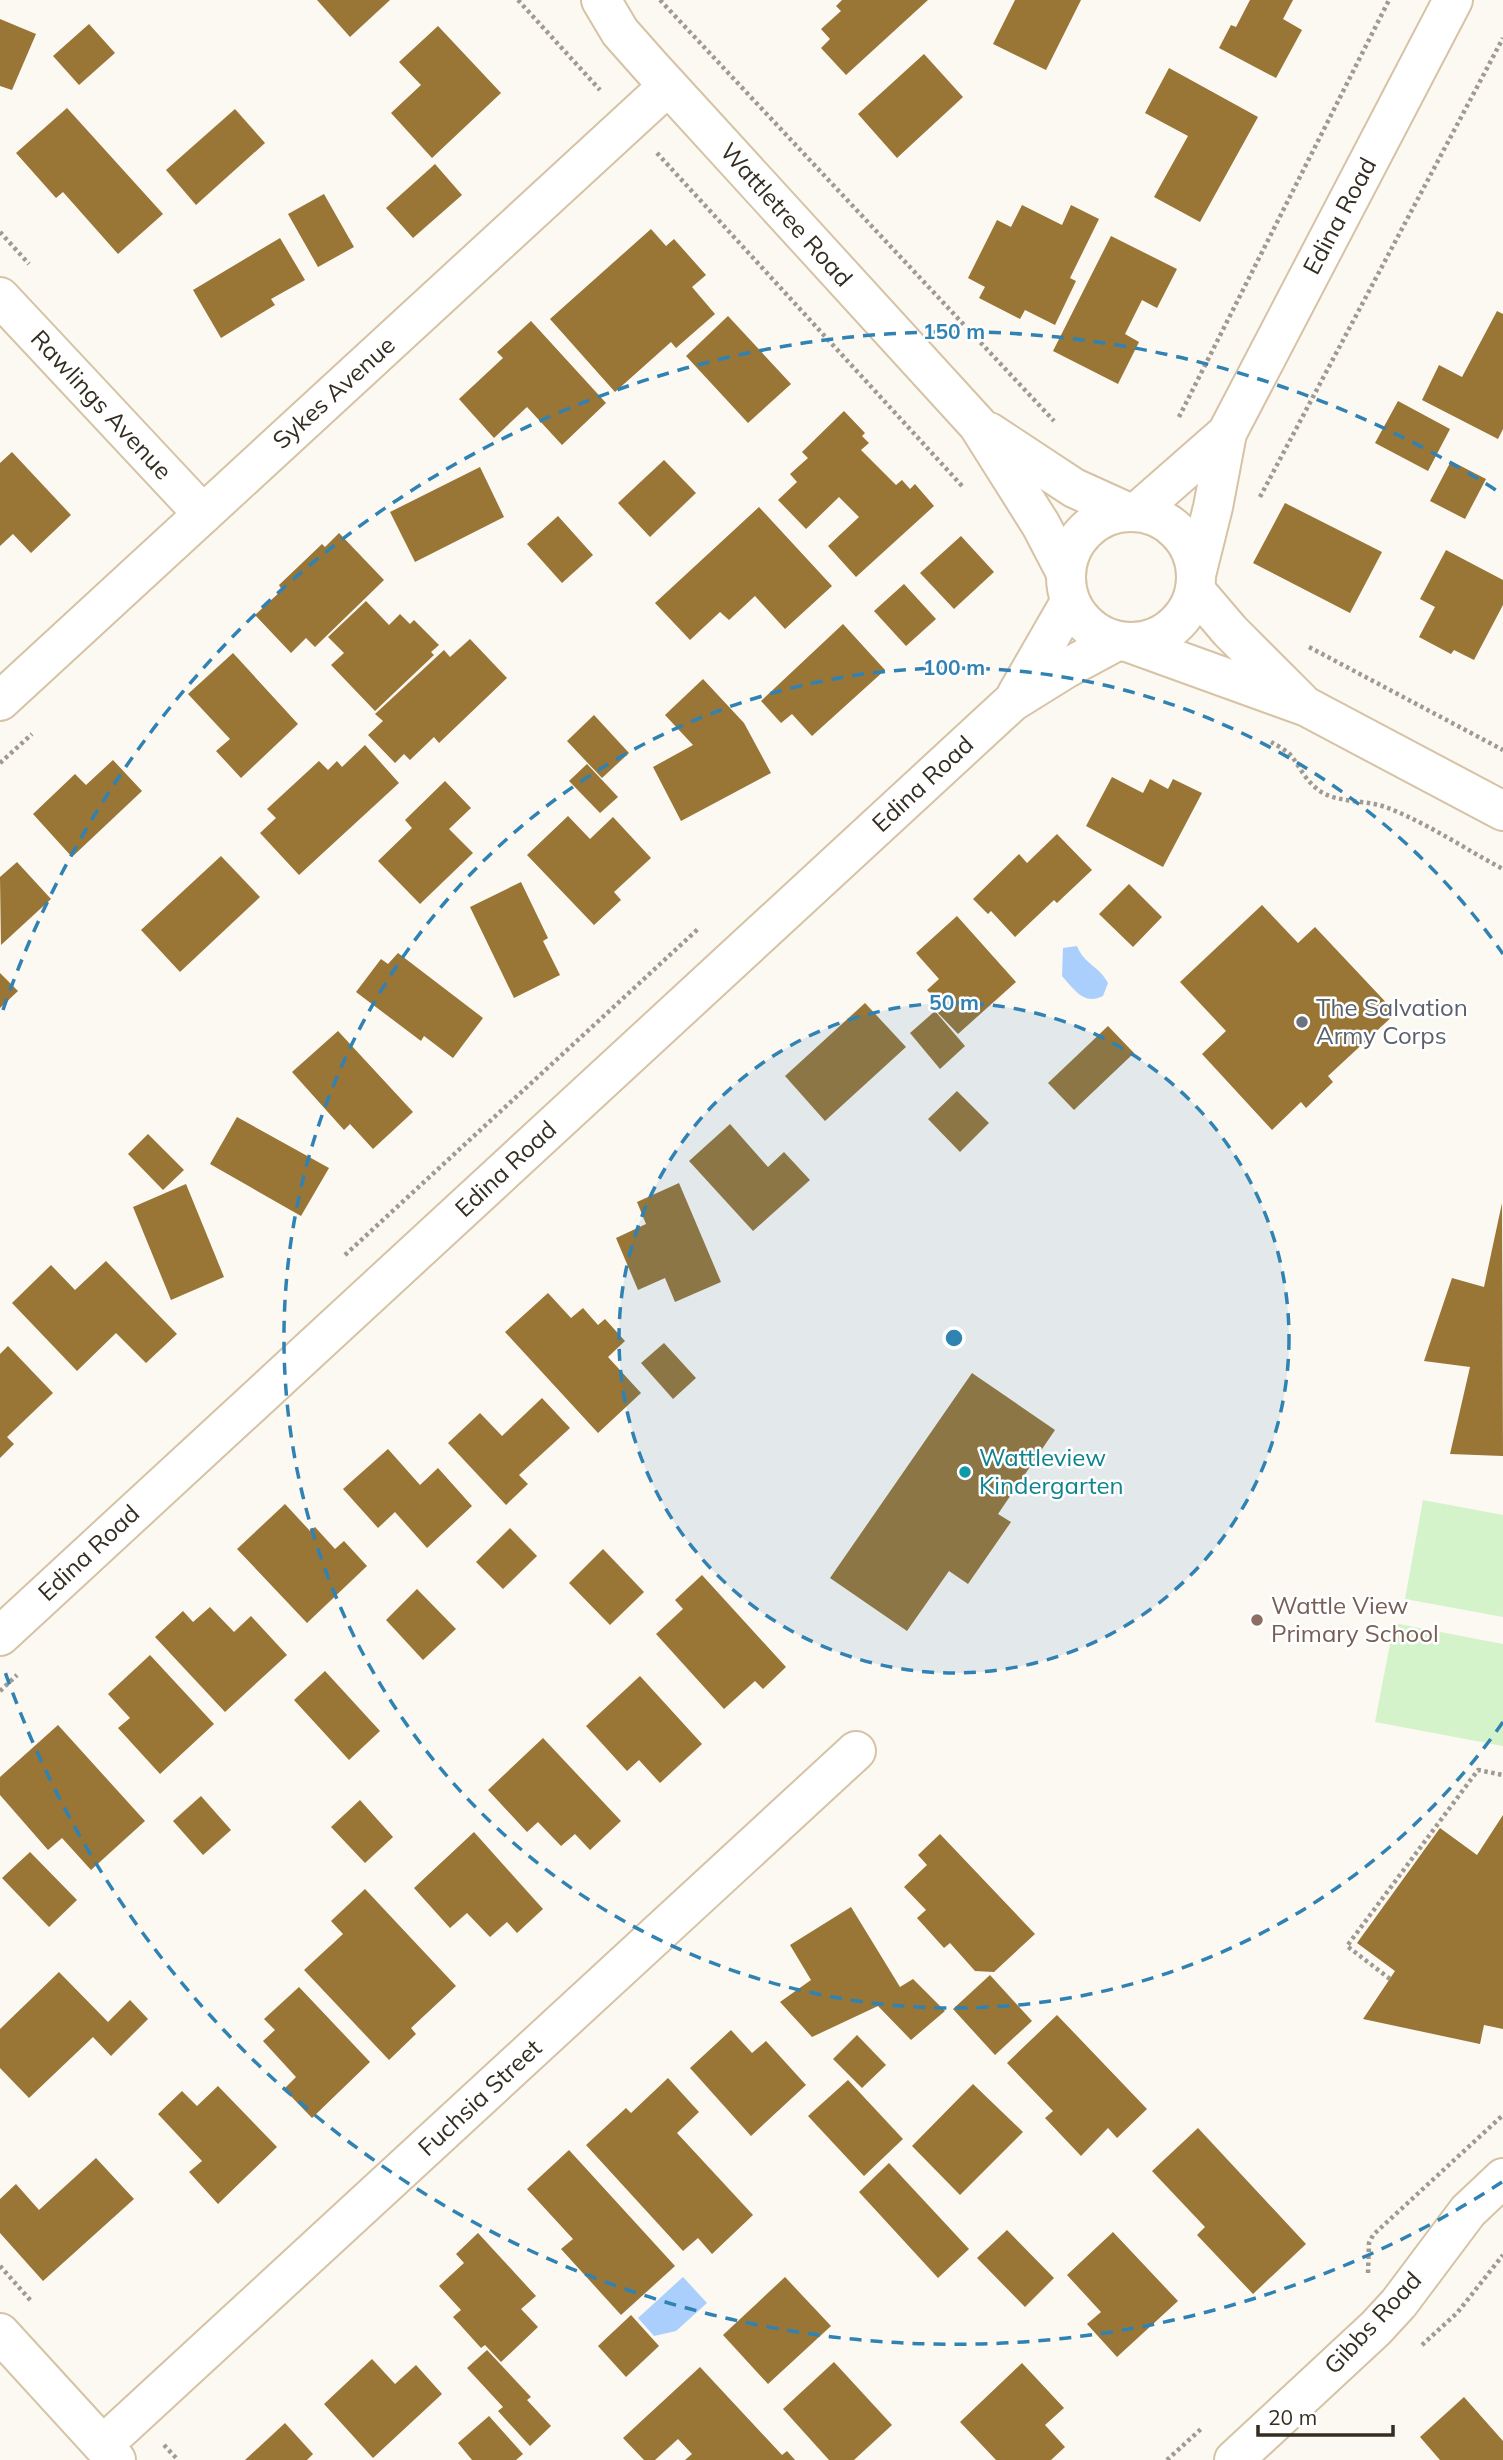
<svg xmlns="http://www.w3.org/2000/svg" width="1503" height="2460" font-family="Mulish,sans-serif">
<rect width="100%" height="100%" fill="#fcf8f2"/>
<g fill="#d4f3cb">
<polygon points="1423,1500 1503,1515 1503,1617 1405,1599"/>
<polygon points="1394,1623 1503,1644 1503,1746 1375,1722"/>
</g>
<g fill="#abcffc">
<path d="M1077,946C1084,964 1099,966 1108,983L1103,996C1084,1006 1074,989 1062,976L1063,948Z"/>
<polygon points="683,2277 707,2303 676,2331 654,2336 638,2318"/>
</g>
<g fill="#997536">
<polygon points="317,0 390,0 350,37"/>
<polygon points="842,0 928,0 846,75 821,48 830,39 821,29 841,11 836,6"/>
<polygon points="1015,0 1081,0 1046,70 993,44"/>
<polygon points="1250,0 1293,0 1283,19 1302,30 1276,78 1219,48 1231,25 1236,27"/>
<polygon points="0,19 36,34 12,90 0,86"/>
<polygon points="89,24 115,53 79,85 53,56"/>
<polygon points="438,26 501,93 432,158 391,113 421,85 399,62"/>
<polygon points="924,54 963,97 897,158 858,114"/>
<polygon points="1169,68 1258,117 1200,222 1154,197 1188,136 1145,113"/>
<polygon points="67,108 163,214 118,254 63,192 56,198 16,153"/>
<polygon points="235,109 265,143 196,205 166,170"/>
<polygon points="435,164 462,195 413,238 386,208"/>
<polygon points="324,194 354,247 318,267 288,214"/>
<polygon points="1022,205 1062,225 1071,205 1099,219 1070,278 1076,281 1055,325 1025,310 1020,319 979,298 985,287 968,278 997,220 1011,227"/>
<polygon points="651,229 666,246 674,239 706,275 692,287 715,314 676,348 671,342 615,392 550,319"/>
<polygon points="1111,236 1177,269 1157,308 1142,300 1125,334 1139,342 1118,384 1053,351"/>
<polygon points="280,238 305,280 271,299 275,305 221,338 193,290"/>
<polygon points="1497,311 1503,314 1503,429 1498,439 1422,400 1439,365 1462,377"/>
<polygon points="728,316 791,384 748,423 686,356"/>
<polygon points="531,321 606,403 562,445 527,407 494,438 459,399 503,358 497,352"/>
<polygon points="1398,401 1450,429 1428,471 1375,443"/>
<polygon points="844,411 865,433 862,436 869,443 861,450 896,485 902,480 910,489 915,484 934,506 856,577 828,546 859,517 839,497 806,529 778,500 797,482 790,474 808,458 802,452"/>
<polygon points="12,452 71,515 31,553 13,534 0,546 0,463"/>
<polygon points="664,460 696,493 650,537 618,503"/>
<polygon points="1451,461 1486,479 1465,519 1430,501"/>
<polygon points="480,467 504,517 415,562 390,512"/>
<polygon points="1285,503 1382,552 1350,613 1253,563"/>
<polygon points="759,507 832,586 785,629 755,596 729,620 720,612 690,640 655,603"/>
<polygon points="558,516 593,555 562,583 527,544"/>
<polygon points="339,533 384,580 315,647 306,638 291,653 255,615 282,590 279,585 322,544 325,547"/>
<polygon points="961,536 994,572 954,609 920,573"/>
<polygon points="1446,550 1503,580 1503,605 1474,660 1454,650 1451,654 1419,637 1435,607 1420,599"/>
<polygon points="904,584 936,619 906,646 874,611"/>
<polygon points="366,601 389,625 400,614 410,624 414,620 439,645 431,652 434,655 375,711 331,665 344,653 328,637"/>
<polygon points="843,624 885,670 812,736 792,714 781,723 761,701"/>
<polygon points="470,639 507,678 439,743 434,737 410,760 404,754 395,763 368,735 383,721 375,714 444,650 450,657"/>
<polygon points="233,653 298,724 241,778 216,751 230,739 188,694"/>
<polygon points="703,679 744,723 771,773 681,821 653,767 693,745 665,715"/>
<polygon points="594,715 629,753 602,778 567,741"/>
<polygon points="365,745 399,783 299,875 260,833 276,818 267,809 319,761 328,770 337,761 342,767"/>
<polygon points="113,760 142,791 72,857 33,814 75,774 86,785"/>
<polygon points="587,764 618,797 600,813 569,781"/>
<polygon points="1112,777 1143,793 1150,779 1168,789 1173,779 1202,793 1163,867 1086,826"/>
<polygon points="445,781 471,808 449,829 473,853 420,904 378,861 412,828 405,820"/>
<polygon points="568,816 590,839 613,817 651,858 614,892 621,900 594,925 527,855"/>
<polygon points="1057,834 1092,870 1057,903 1054,900 1015,937 991,911 988,914 973,899 1019,854 1027,863"/>
<polygon points="221,856 260,897 180,972 141,930"/>
<polygon points="17,862 51,899 1,945 0,877"/>
<polygon points="521,882 548,938 543,941 560,975 514,998 470,907"/>
<polygon points="1129,884 1162,917 1133,947 1099,914"/>
<polygon points="1262,905 1298,943 1315,927 1396,1013 1328,1076 1333,1082 1306,1108 1301,1102 1272,1130 1202,1054 1226,1031 1180,982"/>
<polygon points="957,916 1016,982 958,1034 938,1013 944,1008 927,990 939,979 916,953"/>
<polygon points="398,953 483,1018 453,1058 424,1036 421,1041 356,992 381,959 388,964"/>
<polygon points="0,973 18,991 0,1008"/>
<polygon points="865,1003 906,1047 825,1121 785,1076"/>
<polygon points="935,1011 965,1046 940,1069 910,1033"/>
<polygon points="1108,1026 1134,1053 1074,1110 1048,1083"/>
<polygon points="338,1031 413,1112 373,1149 350,1124 344,1130 292,1072"/>
<polygon points="957,1091 989,1123 960,1152 928,1119"/>
<polygon points="237,1117 329,1168 301,1216 210,1164"/>
<polygon points="730,1124 768,1167 784,1152 810,1180 753,1231 689,1161"/>
<polygon points="148,1134 184,1170 163,1190 128,1154"/>
<polygon points="679,1183 721,1282 675,1302 665,1278 638,1290 616,1238 646,1224 637,1202"/>
<polygon points="186,1184 224,1277 171,1300 133,1207"/>
<polygon points="1502,1203 1503,1456 1450,1454 1470,1367 1424,1361 1452,1278 1484,1287"/>
<polygon points="106,1261 177,1334 146,1363 116,1333 77,1371 12,1303 51,1265 75,1290"/>
<polygon points="548,1293 571,1318 583,1308 598,1325 605,1319 625,1341 608,1357 641,1393 598,1433 505,1332"/>
<polygon points="664,1343 696,1378 673,1399 641,1363"/>
<polygon points="8,1346 53,1393 7,1437 14,1444 0,1458 0,1354"/>
<polygon points="972,1373 1055,1430 998,1514 1011,1522 968,1584 949,1571 907,1631 830,1578"/>
<polygon points="542,1398 570,1428 519,1475 528,1484 506,1505 448,1443 480,1413 502,1436"/>
<polygon points="388,1449 420,1485 438,1468 472,1506 427,1548 395,1512 378,1528 343,1489"/>
<polygon points="285,1504 310,1531 315,1527 335,1549 344,1541 367,1566 307,1623 237,1549"/>
<polygon points="510,1528 537,1556 503,1589 476,1562"/>
<polygon points="603,1549 644,1592 610,1625 569,1583"/>
<polygon points="702,1575 786,1667 763,1689 755,1681 724,1709 656,1634 683,1609 675,1600"/>
<polygon points="417,1589 456,1629 423,1660 386,1620"/>
<polygon points="210,1607 234,1632 251,1616 287,1655 225,1712 155,1637 183,1611 193,1622"/>
<polygon points="150,1655 214,1724 160,1774 118,1728 130,1718 108,1694"/>
<polygon points="325,1671 380,1731 349,1760 294,1700"/>
<polygon points="640,1676 702,1744 660,1783 639,1760 627,1771 586,1726"/>
<polygon points="58,1725 145,1821 91,1870 62,1838 48,1850 0,1795 0,1777"/>
<polygon points="543,1738 621,1821 590,1850 575,1834 561,1846 538,1822 527,1832 488,1790"/>
<polygon points="201,1796 231,1830 203,1855 173,1821"/>
<polygon points="360,1800 393,1837 365,1863 331,1827"/>
<polygon points="1503,1815 1503,2029 1484,2025 1480,2044 1363,2019 1395,1971 1357,1943 1440,1828 1477,1855"/>
<polygon points="474,1832 543,1909 517,1933 507,1922 490,1937 467,1913 450,1928 414,1888"/>
<polygon points="940,1834 1035,1934 994,1972 975,1971 950,1943 944,1948 917,1918 926,1910 904,1887 927,1865 918,1855"/>
<polygon points="30,1852 77,1900 49,1927 2,1878"/>
<polygon points="365,1889 456,1986 411,2028 416,2034 389,2060 304,1970 343,1934 331,1921"/>
<polygon points="851,1907 900,1987 913,1979 945,2011 911,2040 878,2006 812,2037 780,2002 811,1980 790,1945"/>
<polygon points="59,1972 108,2022 130,2000 148,2019 111,2056 93,2037 29,2098 0,2068 0,2029"/>
<polygon points="990,1975 1032,2021 995,2055 953,2009"/>
<polygon points="299,1987 370,2062 312,2118 284,2089 296,2077 263,2041 275,2030 264,2019"/>
<polygon points="1057,2015 1147,2109 1117,2138 1108,2128 1081,2156 1045,2118 1053,2111 1007,2063"/>
<polygon points="731,2030 752,2053 766,2041 806,2085 751,2136 690,2068"/>
<polygon points="857,2035 886,2065 862,2088 833,2059"/>
<polygon points="668,2078 699,2112 677,2133 753,2215 712,2254 698,2238 683,2251 586,2145 626,2108 631,2113"/>
<polygon points="848,2080 903,2139 864,2176 808,2116"/>
<polygon points="973,2084 1023,2132 960,2195 912,2146"/>
<polygon points="218,2086 277,2147 218,2204 189,2172 202,2161 158,2114 182,2091 197,2106"/>
<polygon points="1198,2128 1306,2244 1253,2294 1197,2235 1205,2227 1152,2171"/>
<polygon points="569,2150 675,2266 621,2315 561,2249 573,2239 527,2189"/>
<polygon points="96,2158 134,2199 43,2281 0,2233 0,2199 16,2184 39,2210"/>
<polygon points="889,2163 969,2249 938,2278 859,2192"/>
<polygon points="1007,2230 1054,2278 1025,2307 977,2258"/>
<polygon points="1113,2232 1178,2301 1117,2357 1087,2324 1101,2312 1067,2275"/>
<polygon points="478,2233 536,2296 521,2309 538,2327 501,2362 485,2345 481,2348 453,2317 461,2310 439,2286 464,2263 456,2254"/>
<polygon points="785,2277 831,2326 768,2384 723,2335"/>
<polygon points="631,2315 659,2346 626,2377 598,2346"/>
<polygon points="487,2350 531,2397 527,2400 551,2426 530,2446 498,2411 503,2407 467,2368"/>
<polygon points="372,2359 395,2384 416,2365 442,2394 373,2458 324,2404"/>
<polygon points="834,2362 892,2425 854,2460 829,2460 783,2409"/>
<polygon points="1022,2363 1064,2408 1045,2425 1065,2447 1051,2460 996,2460 960,2422"/>
<polygon points="700,2367 782,2455 787,2451 795,2460 685,2460 692,2454 678,2439 655,2460 644,2460 623,2438"/>
<polygon points="1464,2397 1503,2441 1503,2460 1440,2460 1420,2437"/>
<polygon points="489,2416 523,2454 516,2460 472,2460 458,2443"/>
<polygon points="285,2423 313,2454 307,2460 245,2460"/>
</g>
<g fill="none" stroke-linecap="round" stroke-linejoin="round">
<g stroke="#d6c3a5" stroke-width="42">
<g id="minor">
<polyline points="601,0 620,32 651,67 978,425 1041,525 1066,573"/>
<polyline points="0,297 203,514"/>
<polyline points="989,432 1074,488 1127,512"/>
<polyline points="1137,512 1227,433"/>
<circle cx="1131" cy="577" r="65"/>
<polyline points="1196,575 1213,507 1227,433 1453,0"/>
<polyline points="1195,590 1230,631 1300,701"/>
<polyline points="1127,642 1307,707 1503,811"/>
<polyline points="1017,694 1070,602"/>
<polyline points="0,701 668,86"/>
<polyline points="0,1636 1012,702 1065,669 1117,641"/>
<polyline points="0,2333 116,2460"/>
<polyline points="103,2445 856,1751"/>
<polyline points="1234,2460 1376,2328 1399,2303 1468,2211 1503,2178"/>
</g>
</g>
<g stroke="#a09b92" stroke-width="4.5" stroke-dasharray="3.5 3.5" stroke-linecap="butt">
<polyline points="518,0 600,90"/>
<polyline points="660,0 1054,421"/>
<polyline points="657,153 963,487"/>
<polyline points="0,232 29,264"/>
<polyline points="1179,417 1389,0"/>
<polyline points="1260,497 1503,38"/>
<polyline points="1309,647 1503,750"/>
<path d="M1271,742C1278,746 1288,751 1293,758C1302,771 1309,786 1325,794C1344,803 1368,800 1388,808C1429,824 1465,849 1503,869"/>
<polyline points="0,763 32,734"/>
<polyline points="345,1255 698,929"/>
<polyline points="0,1691 17,1675"/>
<polyline points="1390,1979 1347,1946 1478,1770 1503,1775"/>
<polyline points="0,2266 32,2302"/>
<polyline points="1368,2273 1369,2243 1373,2235 1503,2115"/>
<polyline points="1422,2345 1457,2313 1503,2255"/>
<polyline points="164,2445 178,2460"/>
<polyline points="1167,2460 1201,2429"/>
</g>
<use href="#minor" stroke="#fff" stroke-width="38"/>
</g>
<circle cx="954" cy="1338" r="335" fill="#3082b3" fill-opacity=".12"/>
<g fill="none" stroke="#3082b3" stroke-width="3.5" stroke-dasharray="12 9">
<circle cx="954" cy="1338" r="335"/>
<path d="M1503 1722A670 670 0 1 1 1503 954"/>
<path d="M1502 2182A1006 1006 0 0 1 3 1666M3 1010A1006 1006 0 0 1 1502 494"/>
</g>
<circle fill="#6b7280" stroke="#fff" stroke-width="2.5" cx="1302" cy="1022" r="7"/>
<circle fill="#0f9aa8" stroke="#fff" stroke-width="2.5" cx="965" cy="1472" r="7"/>
<circle fill="#8d6e63" stroke="#fff" stroke-width="2.5" cx="1257" cy="1620" r="7"/>
<g text-anchor="middle" stroke-width="5" stroke-linejoin="round" paint-order="stroke">
<g font-size="24" fill="#342d21" stroke="#fff">
<text transform="translate(786 215) rotate(48)" y="8">Wattletree Road</text>
<text transform="translate(1340 216) rotate(-62)" y="8">Edina Road</text>
<text transform="translate(334 393) rotate(-42)" y="8">Sykes Avenue</text>
<text transform="translate(101 405) rotate(47)" y="8">Rawlings Avenue</text>
<text transform="translate(923 784) rotate(-43)" y="8">Edina Road</text>
<text transform="translate(506 1169) rotate(-43)" y="8">Edina Road</text>
<text transform="translate(89 1553) rotate(-43)" y="8">Edina Road</text>
<text transform="translate(480 2098) rotate(-43)" y="8">Fuchsia Street</text>
<text transform="translate(1373 2323) rotate(-47)" y="8">Gibbs Road</text>
</g>
<g font-size="24" fill="#5b616d" stroke="#fff" text-anchor="start">
<text x="1316" y="1016">The Salvation<tspan x="1316" dy="28">Army Corps</tspan></text>
</g>
<g font-size="24" fill="#0d838f" stroke="#fff" text-anchor="start">
<text x="979" y="1466">Wattleview<tspan x="979" dy="28">Kindergarten</tspan></text>
</g>
<g font-size="24" fill="#785e54" stroke="#fff" text-anchor="start">
<text x="1271" y="1614">Wattle View<tspan x="1271" dy="28">Primary School</tspan></text>
</g>
</g>
<circle cx="954" cy="1338" r="10" fill="#3082b3" stroke="#fff" stroke-width="3.5"/>
<g font-size="21" text-anchor="middle" font-weight="bold" fill="#3082b3" stroke="#fff" stroke-width="5" stroke-linejoin="round" paint-order="stroke">
<text x="954" y="339">150 m</text>
<text x="954" y="675">100 m</text>
<text x="954" y="1010">50 m</text>
</g>
<path d="M1258 2425v10h135v-10" fill="none" stroke="#342d21" stroke-width="3.5"/>
<text x="1268" y="2425" font-size="21" fill="#342d21" stroke="#ffffff" stroke-width="5" paint-order="stroke">20 m</text>
</svg>
